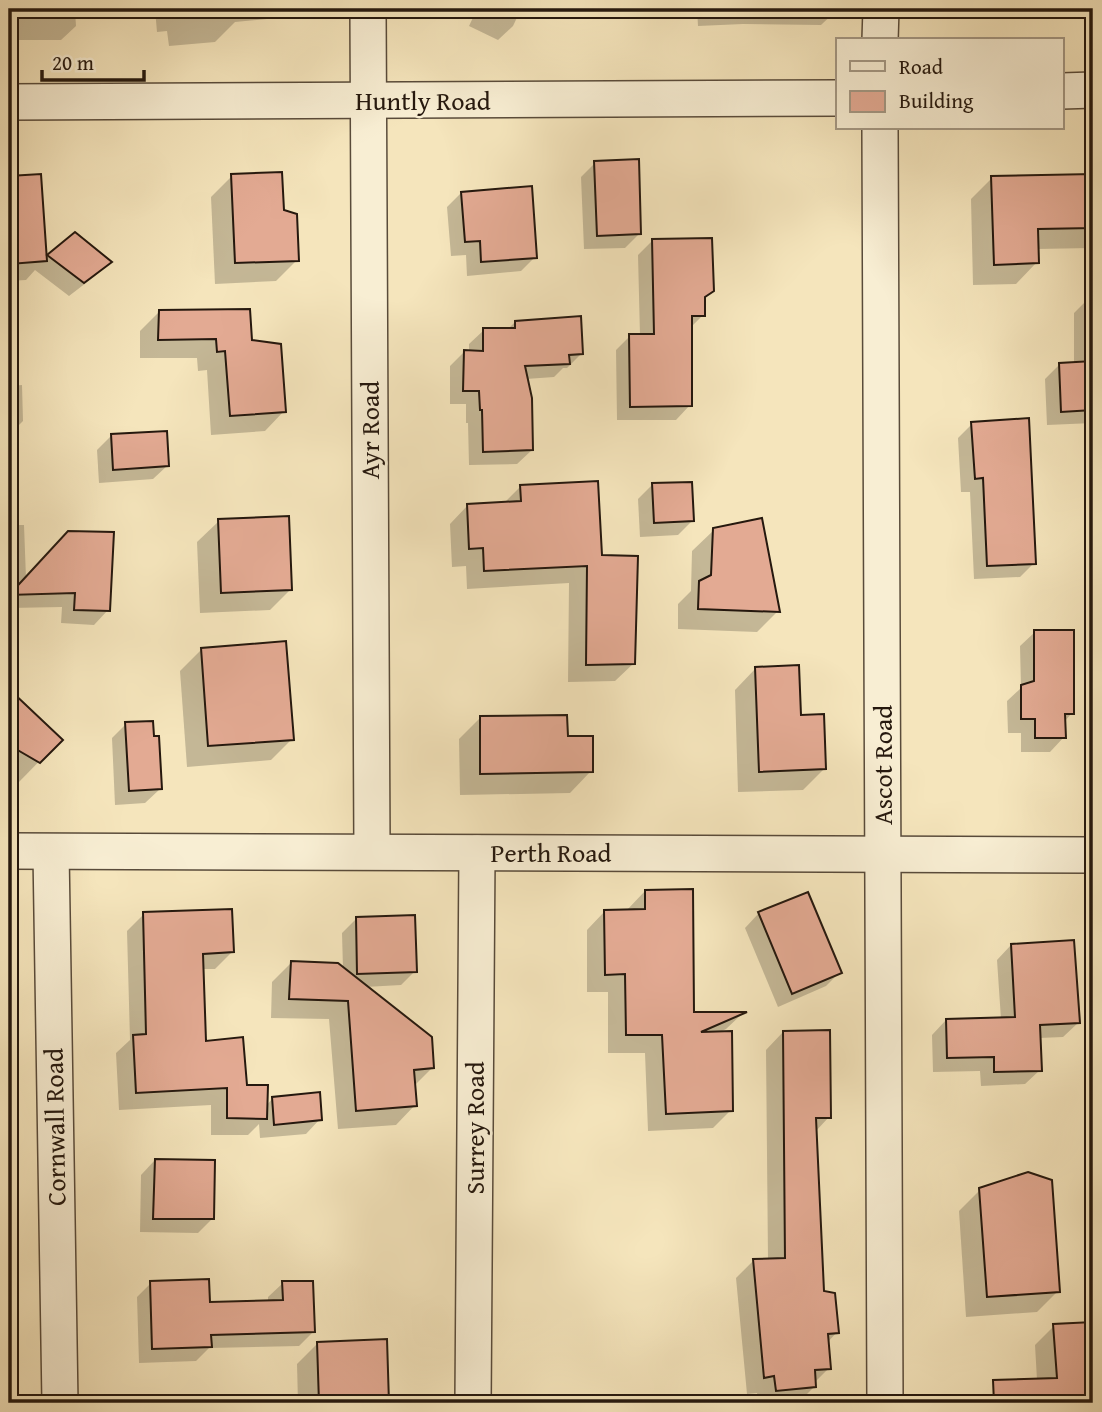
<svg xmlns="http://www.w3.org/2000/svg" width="1102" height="1412" font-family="'Gentium Book Plus',serif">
<rect width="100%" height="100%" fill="#f5e5bc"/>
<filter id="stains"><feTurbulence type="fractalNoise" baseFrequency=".00286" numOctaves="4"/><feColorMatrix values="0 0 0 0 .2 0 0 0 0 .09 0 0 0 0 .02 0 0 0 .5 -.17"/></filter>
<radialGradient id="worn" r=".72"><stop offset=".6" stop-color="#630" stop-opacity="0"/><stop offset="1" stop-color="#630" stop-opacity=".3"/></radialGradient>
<g fill="#0003">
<polygon points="9,9 75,9 76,26 61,40 9,40"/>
<polygon points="155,9 278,9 267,19 235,22 215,42 169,46 167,31 157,32"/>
<polygon points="477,9 521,9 513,26 498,40 469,26"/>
<polygon points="697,9 838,9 821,25 743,24 698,26"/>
<polygon points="595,163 639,234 625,248 584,249 581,177"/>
<polygon points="40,176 45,259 49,256 109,262 95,276 69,296 35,270 26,280 9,281 9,178"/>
<polygon points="232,176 282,211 297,260 276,281 215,284 211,197"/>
<polygon points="1093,176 1093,264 1092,264 1091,248 1037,249 1037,262 1016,284 973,285 971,199 992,178"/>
<polygon points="461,193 535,257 521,271 467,276 466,255 451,256 447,207"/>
<polygon points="652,241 712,290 703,299 703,315 690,328 690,405 676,420 617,420 616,350 630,336 640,336 638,255"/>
<polygon points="1088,299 1093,299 1093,423 1047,425 1045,379 1059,365 1074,364 1074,313"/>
<polygon points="159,312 251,341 284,411 265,431 211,435 207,370 198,371 197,358 140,358 140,331"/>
<polygon points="515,322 581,354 567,368 563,368 554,377 526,379 532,450 517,464 469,465 468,423 466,423 466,404 450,404 450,366 464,352 469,352 469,344 484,330 508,329"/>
<polygon points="22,385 23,421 9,435 9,386"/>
<polygon points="972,424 1034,563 1020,577 974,579 970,492 961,492 958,438"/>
<polygon points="111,436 168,465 153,479 99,483 97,450"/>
<polygon points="1093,474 1093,539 1089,539 1087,480"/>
<polygon points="652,485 692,521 678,535 640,537 638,499"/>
<polygon points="520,487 600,557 634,663 615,681 568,682 569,583 467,589 466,566 452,567 450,524 468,505 503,504"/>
<polygon points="219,521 291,589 270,610 200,613 197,542"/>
<polygon points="9,525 24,525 26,578 54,548 108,610 94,625 61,623 62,607 9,608"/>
<polygon points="714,530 778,611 757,632 678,629 678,604 691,591 692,551"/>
<polygon points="1035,632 1072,713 1064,722 1064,737 1050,752 1021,752 1021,733 1008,733 1007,701 1021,688 1020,646"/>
<polygon points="201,650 292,739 271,760 187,767 180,671"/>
<polygon points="756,668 799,717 824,769 803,790 738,792 735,690"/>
<polygon points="9,691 60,740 18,783 9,778"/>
<polygon points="480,718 566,738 591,771 570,793 460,795 459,739"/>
<polygon points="126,724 160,789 145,803 115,805 112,738"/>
<polygon points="645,891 692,1013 743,1013 726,1029 718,1033 731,1110 713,1128 648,1131 645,1053 608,1053 608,992 587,992 587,930 605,911 627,910"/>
<polygon points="759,913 840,972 826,986 778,1007 745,928"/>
<polygon points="144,914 232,952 215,969 202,969 204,1043 266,1106 272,1099 320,1119 306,1134 260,1138 259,1124 248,1135 211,1135 211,1105 119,1110 116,1053 130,1040 127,931"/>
<polygon points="356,919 415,971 401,985 365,987 432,1068 413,1087 415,1105 396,1125 338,1129 329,1019 271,1018 272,982 291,963 343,969 342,933"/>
<polygon points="1011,945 1078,1023 1063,1037 1039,1038 1040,1070 1025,1084 981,1086 980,1071 933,1072 932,1035 946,1020 1001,1019 997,960"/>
<polygon points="783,1032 829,1117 815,1132 822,1292 837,1332 827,1343 829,1368 814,1383 814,1387 798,1403 759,1403 757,1393 747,1394 736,1278 753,1261 768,1260 766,1050"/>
<polygon points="155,1160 212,1219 198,1233 140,1232 141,1175"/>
<polygon points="980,1190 1058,1291 1037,1312 966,1317 959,1211"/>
<polygon points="151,1283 208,1304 268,1302 268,1297 283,1283 313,1332 299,1346 209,1348 196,1361 139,1363 137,1297"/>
<polygon points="1093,1324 1093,1403 972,1403 975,1400 1016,1399 1037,1380 1035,1345 1054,1326"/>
<polygon points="385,1341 387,1403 298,1403 297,1364 318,1343"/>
</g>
<g fill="#e3aa93" stroke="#25180e" stroke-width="2">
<polygon points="639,159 641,234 597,236 594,161"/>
<polygon points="282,172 284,210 297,214 299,261 235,263 231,174"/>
<polygon points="41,174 47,261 10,264 9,176"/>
<polygon points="1093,174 1093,228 1038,229 1039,263 994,265 991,176"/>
<polygon points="532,186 537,258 481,262 480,241 465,242 461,192"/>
<polygon points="75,232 112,262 84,283 47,255"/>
<polygon points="712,238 714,291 705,297 705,316 692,316 692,406 630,407 629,334 654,334 652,239"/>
<polygon points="250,309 252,340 281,344 286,412 230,416 225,351 217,352 216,339 158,340 159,310"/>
<polygon points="581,316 583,354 569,355 570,364 525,366 532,398 533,450 483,452 482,410 480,410 479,391 463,391 464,350 483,351 483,328 515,328 515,321"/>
<polygon points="1093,361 1093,410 1061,412 1059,363"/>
<polygon points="1029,418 1036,564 987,566 983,478 975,479 971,422"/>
<polygon points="167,431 169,466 113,470 111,434"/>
<polygon points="598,481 602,555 638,556 635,664 586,665 587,566 484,571 483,548 469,549 467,504 521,501 520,485"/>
<polygon points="692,482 694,521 654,523 652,483"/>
<polygon points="289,516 292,590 221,593 218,519"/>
<polygon points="762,518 780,612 698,609 699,581 711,575 713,528"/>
<polygon points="68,531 114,532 110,611 74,610 75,593 9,595"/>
<polygon points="1034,630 1074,630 1074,714 1065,714 1066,738 1035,738 1035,719 1021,719 1021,685 1034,681"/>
<polygon points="286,641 294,740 208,746 201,648"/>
<polygon points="799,665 801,715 824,714 826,769 759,772 755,667"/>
<polygon points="9,689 63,740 40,763 9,745"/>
<polygon points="567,715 568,736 593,736 593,772 480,774 480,716"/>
<polygon points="153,721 154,736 159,736 162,789 129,791 125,722"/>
<polygon points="693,889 694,1012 747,1012 701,1032 732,1031 733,1111 666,1114 662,1035 626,1035 625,974 605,975 604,910 645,909 645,890"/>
<polygon points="808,892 842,973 792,994 758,912"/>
<polygon points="232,909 234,952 203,954 206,1041 243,1037 247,1085 268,1085 267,1119 227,1118 227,1088 136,1093 133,1035 146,1034 143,912"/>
<polygon points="415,915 417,972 357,974 356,917"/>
<polygon points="1074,940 1080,1023 1040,1025 1042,1071 994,1072 994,1057 947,1058 946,1019 1015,1017 1011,944"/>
<polygon points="291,961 338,963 432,1037 434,1068 414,1070 417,1106 356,1111 348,1001 289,999"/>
<polygon points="830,1030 831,1118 816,1118 824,1291 835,1293 839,1333 828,1334 831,1369 815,1370 816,1387 776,1391 774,1376 764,1378 753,1259 785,1258 783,1031"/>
<polygon points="320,1092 322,1120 274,1125 272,1097"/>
<polygon points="155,1159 215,1160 214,1219 153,1219"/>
<polygon points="1028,1172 1052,1180 1060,1292 987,1297 979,1188"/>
<polygon points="209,1279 210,1302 283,1300 282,1281 313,1281 315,1332 211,1335 212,1347 152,1349 150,1281"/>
<polygon points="1093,1322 1093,1403 994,1403 993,1380 1057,1378 1053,1324"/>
<polygon points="387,1339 389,1403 319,1403 317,1342"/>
</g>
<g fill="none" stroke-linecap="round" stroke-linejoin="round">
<g stroke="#594b3a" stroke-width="38">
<g id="street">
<polyline points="368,9 372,851"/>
<polyline points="880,40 881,9"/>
<polyline points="1062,91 1093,90"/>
<polyline points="9,102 838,98"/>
<polyline points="880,128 885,1403"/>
<polyline points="9,851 1093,855"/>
<polyline points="51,852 60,1403"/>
<polyline points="473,1403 477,853"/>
</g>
</g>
<use href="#street" stroke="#f8eed3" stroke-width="35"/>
</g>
<g text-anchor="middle" stroke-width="5" stroke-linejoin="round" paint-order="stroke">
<g font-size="26" fill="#25180e" stroke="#f8eed3">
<text x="423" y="110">Huntly Road</text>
<text transform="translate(370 430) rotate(-90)" y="9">Ayr Road</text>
<text transform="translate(883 765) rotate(-90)" y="9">Ascot Road</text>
<text x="551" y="862">Perth Road</text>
<text transform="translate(55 1127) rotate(-91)" y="9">Cornwall Road</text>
<text transform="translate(475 1128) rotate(-90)" y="9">Surrey Road</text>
</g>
</g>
<rect width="1102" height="1412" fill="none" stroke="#f5e5bc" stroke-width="35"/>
<rect x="10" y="10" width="1081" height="1391" fill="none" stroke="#25180e" stroke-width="3.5"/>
<rect x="18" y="18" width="1067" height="1377" fill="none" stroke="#25180e" stroke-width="2"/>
<rect x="836" y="38" width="228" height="91" fill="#f8eed3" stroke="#a49884" stroke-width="2"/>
<rect x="850" y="61" width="35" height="10" fill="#f8eed3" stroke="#a49884" stroke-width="2"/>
<text x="899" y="74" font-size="21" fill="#25180e">Road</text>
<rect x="850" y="91" width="35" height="21" fill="#e3aa93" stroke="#a49884" stroke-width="2"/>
<text x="899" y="108" font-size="21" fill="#25180e">Building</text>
<path d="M42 70v10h102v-10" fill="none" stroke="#25180e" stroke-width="3.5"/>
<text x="52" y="70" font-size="21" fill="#25180e" stroke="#f8eed3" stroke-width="5" paint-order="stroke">20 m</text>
<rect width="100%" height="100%" filter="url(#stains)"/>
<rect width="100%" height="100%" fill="url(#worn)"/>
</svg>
